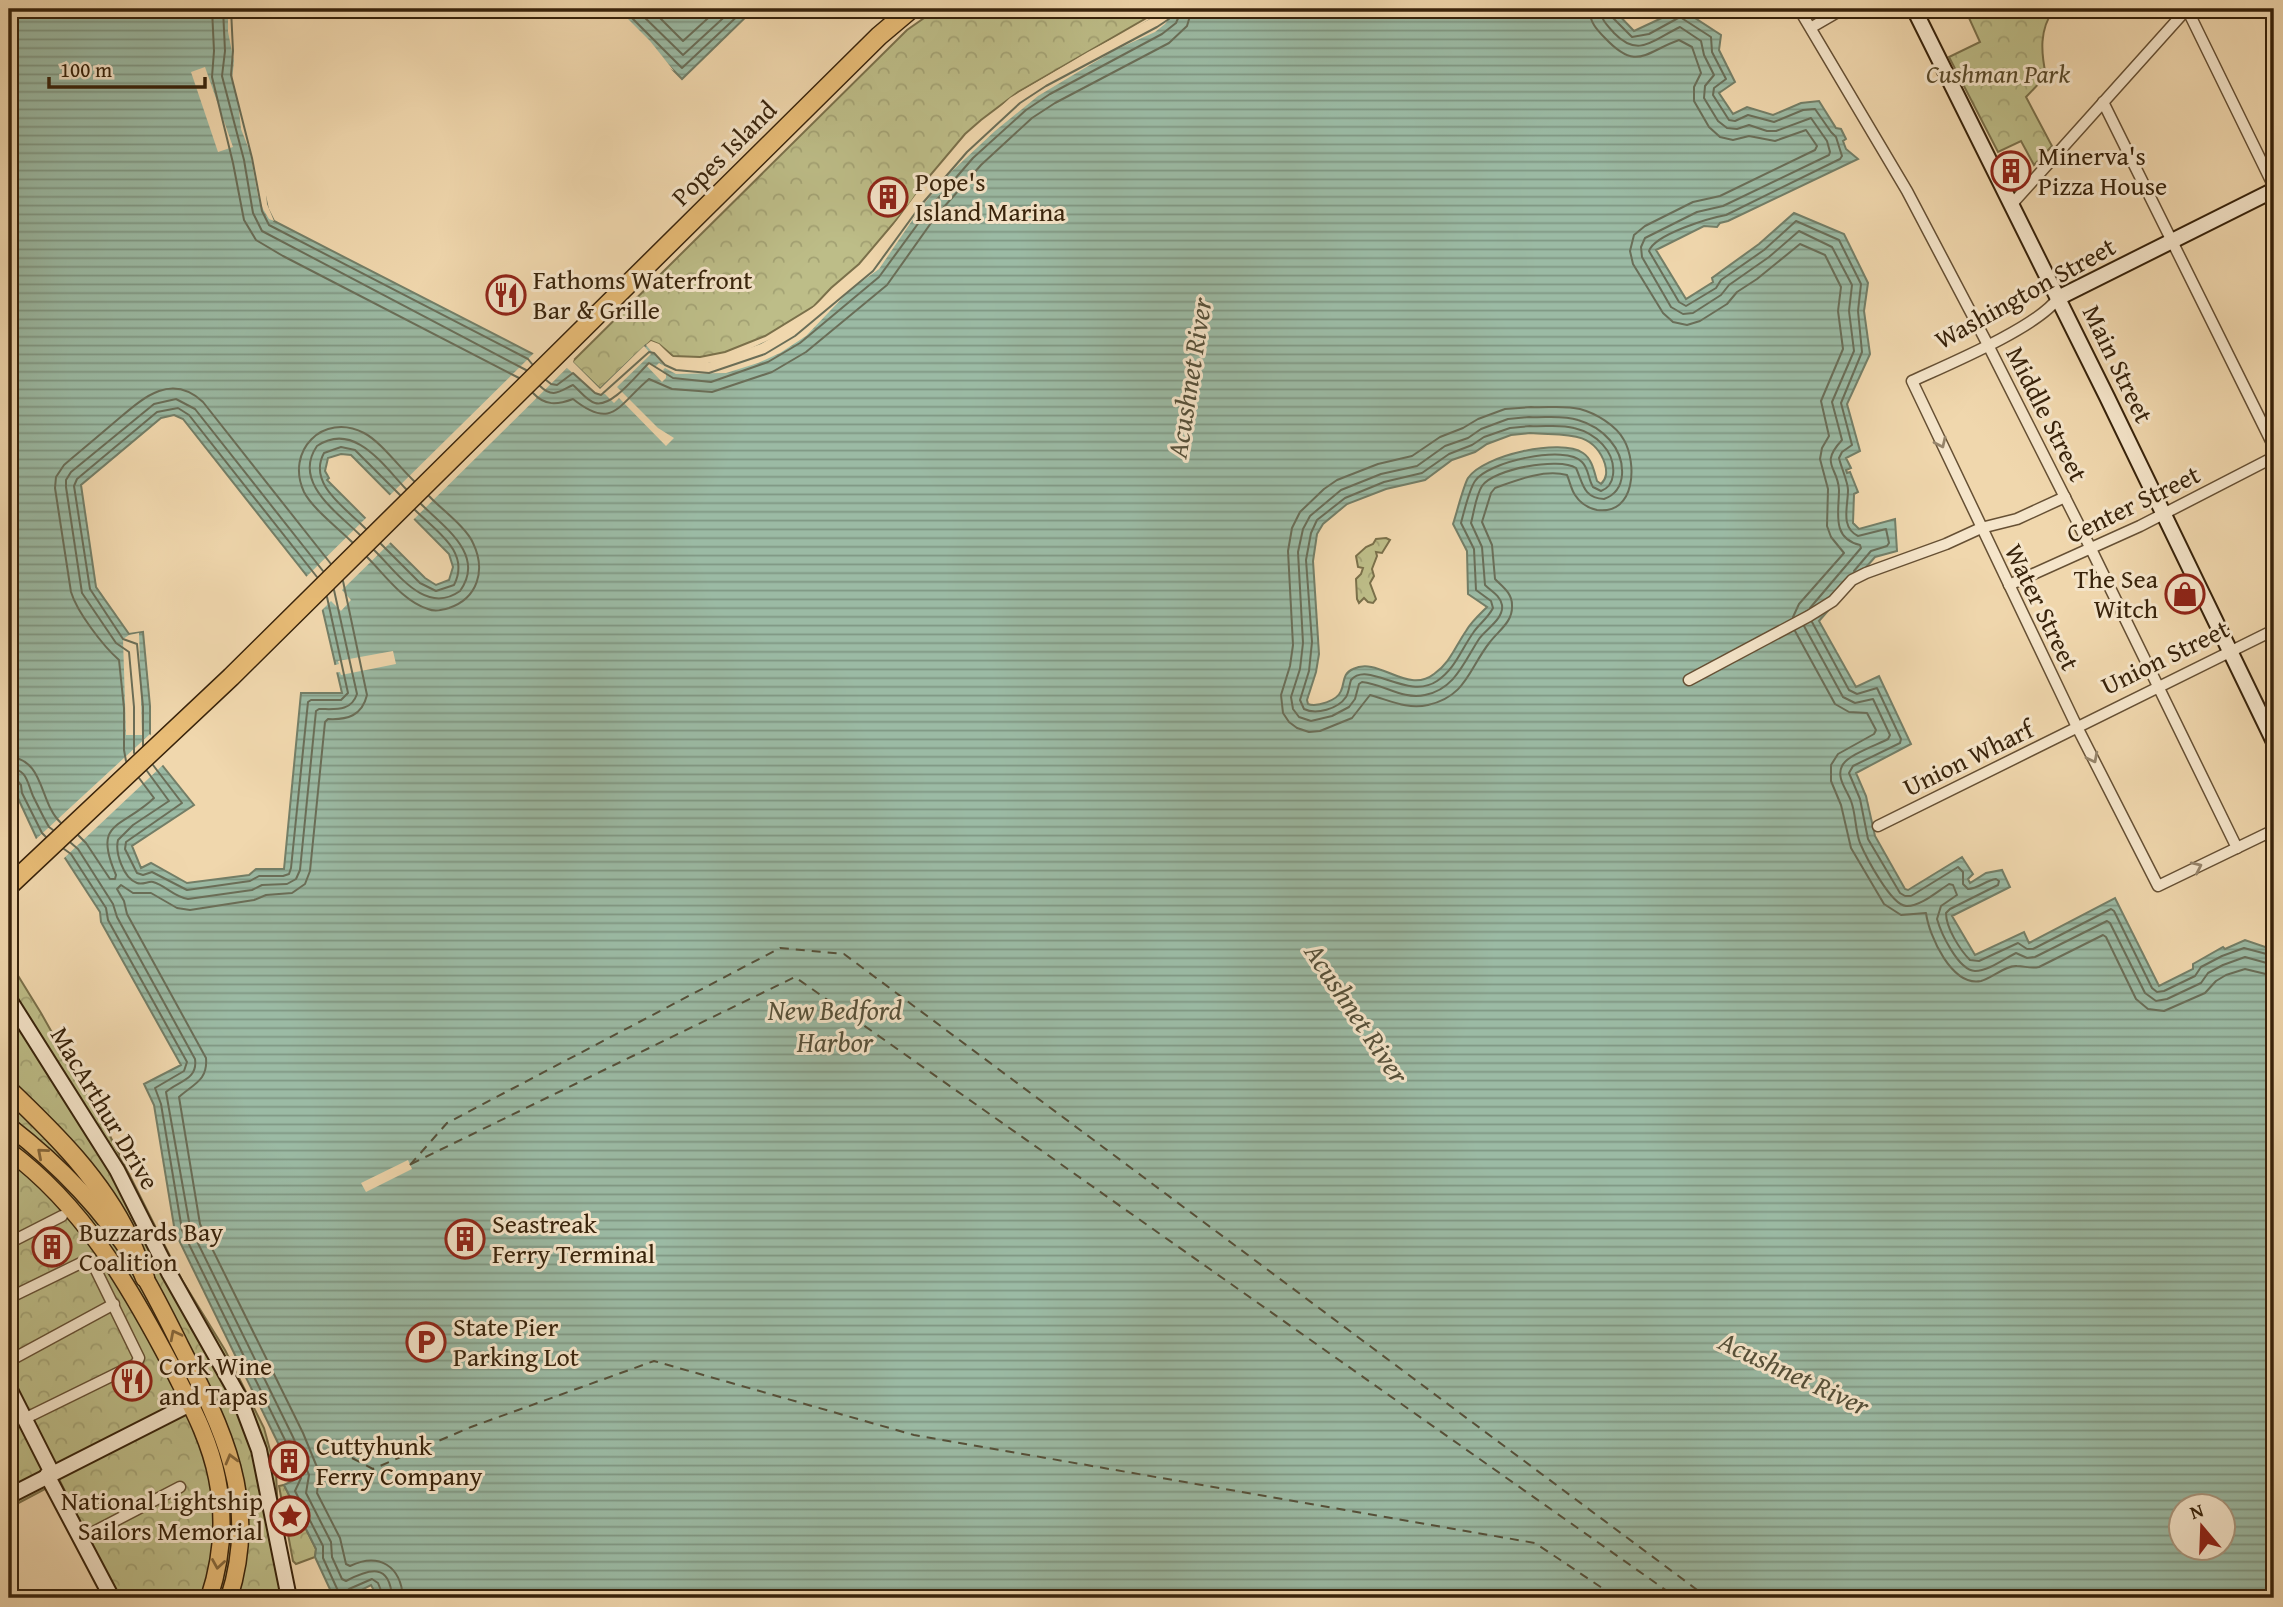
<svg xmlns="http://www.w3.org/2000/svg" width="2283" height="1607" font-family="'Gentium Book Plus',serif">
<defs>
<pattern id="forest-crowns" width="20" height="18" patternUnits="userSpaceOnUse" patternTransform="scale(1.75)"><rect width="20" height="18" fill="#bdbd88"/><path d="M2 6a3 3 0 1 1 6 0M12 15a3 3 0 1 1 6 0" fill="none" stroke="#a3a274"/></pattern>
<pattern id="water-rules" width="6" height="5" patternUnits="userSpaceOnUse" patternTransform="scale(1.75)"><rect width="6" height="5" fill="#9bbaa4"/><path d="M0 2.5h6" fill="none" stroke="#7f9784"/></pattern>
</defs>
<rect width="100%" height="100%" fill="#f0d7ad"/>
<filter id="stains"><feTurbulence type="fractalNoise" baseFrequency=".00286" numOctaves="4"/><feColorMatrix values="0 0 0 0 .2 0 0 0 0 .09 0 0 0 0 .02 0 0 0 .5 -.17"/></filter>
<radialGradient id="worn" r=".72"><stop offset=".6" stop-color="#630" stop-opacity="0"/><stop offset="1" stop-color="#630" stop-opacity=".3"/></radialGradient>
<g fill="url(#forest-crowns)" stroke="#7a704a" stroke-width="2">
<polygon points="937,9 1162,9 1018,92 981,120 965,134 927,179 909,205 859,264 831,288 814,306 765,336 725,352 700,357 673,356 659,344 651,341 600,389 572,362 907,30"/>
<path d="M1978,9H2054C2039,30 2041,52 2046,76L2026,97L2052,146L2034,165L2021,141L1998,152L1949,57L1980,42L1969,18L1979,12Z"/>
<polygon points="1386,538 1390,540 1382,553 1376,552 1377,556 1372,569 1374,576 1370,583 1376,599 1373,603 1368,602 1364,598 1359,603 1357,599 1356,579 1361,574 1363,568 1358,567 1356,556 1366,547 1373,544 1376,539"/>
<polygon points="9,961 41,1013 108,1132 182,1280 225,1350 264,1428 276,1472 278,1516 295,1598 118,1598 60,1481 9,1508"/>
<polygon points="284,1485 316,1549 315,1557 296,1564 293,1561 279,1486"/>
</g>
<g fill="url(#water-rules)" stroke="#737e67" stroke-width="2" fill-rule="evenodd">
<path d="M9,9H238V73L268,209L274,221L533,354L555,378L572,362L600,389L646,345L651,344L669,359L696,366L726,361L792,330L868,267L962,147L1115,41L1168,9H1613L1634,31L1681,9L1721,35L1719,50L1735,82L1719,93L1733,114L1747,107L1773,115L1801,103L1819,101L1836,128L1841,129L1846,139L1843,141L1846,149L1858,159L1728,221L1720,223L1717,227L1704,226L1656,250L1686,299L1713,282L1712,278L1759,244L1794,213L1844,234L1868,283L1864,311L1870,354L1847,404L1860,451L1846,458L1851,468L1846,470L1847,473L1850,472L1858,492L1854,494L1853,523L1859,529L1895,519L1897,551L1875,557L1819,621L1856,687L1879,676L1911,744L1856,773L1866,796L1875,836L1905,889L1908,890L1962,857L1973,874L1968,879L1970,883L1986,873L2002,870L2010,887L1952,916L1975,955L2024,932L2029,943L2115,898L2159,986L2193,969V964L2223,947L2225,949L2245,940L2274,950V1598H378L371,1585L346,1598H334L315,1557L316,1549L284,1485L294,1480L278,1443L175,1232L154,1105L144,1084L181,1065L101,922L100,912L65,858L37,839L9,779ZM174,415L183,419L318,590L342,693H301L284,869H256L249,875L187,883L151,863L141,868L132,846L194,805L150,750V706L143,632L129,634L96,587L81,485L161,418ZM1530,433C1560,436 1593,428 1605,464C1607,472 1607,478 1601,484L1597,481C1594,471 1592,459 1583,453C1561,438 1483,455 1468,478C1463,487 1457,512 1453,524L1467,551L1468,594L1487,607C1480,614 1471,622 1466,631C1455,647 1450,663 1434,674C1407,695 1379,656 1353,669C1342,674 1345,682 1341,691C1337,701 1317,707 1308,704L1307,700L1316,672L1319,654L1313,561L1317,534L1323,524L1347,504L1386,489L1425,480L1452,460L1475,452L1487,444L1511,435ZM341,454L351,455L449,554L453,567L449,580L436,585L425,578L327,480L329,478L325,471L328,458ZM2182,1506H2224V1548H2182Z"/>
<polygon points="613,9 754,9 682,79"/>
</g>
<g fill="#f0d7ad">
<polygon points="228,9 239,9 242,82 263,161 267,204 274,221 269,219 263,209 258,196 250,152 241,129 238,101 232,80 234,61 228,32"/>
<polygon points="610,9 618,9 650,41 674,71 666,66"/>
<polygon points="1163,9 1177,9 1165,24 1155,32 1115,50 1058,84 1038,96 995,131 951,172 922,206 879,269 850,290 806,336 780,353 758,363 726,373 676,374 665,368 663,370 666,374 666,378 662,382 646,365 649,362 655,367 659,363 664,366 646,345 651,341 659,344 671,356 679,360 708,363 761,344 790,327 865,264 917,193 960,145 1010,98 1088,52 1152,18"/>
<polygon points="205,67 233,147 218,152 191,72"/>
<polygon points="644,346 651,354 617,387 658,428 674,438 666,446 619,398 614,403 605,394 596,394 567,368 412,521 388,497 535,352 555,374 570,359 574,359 573,362 600,389"/>
<polygon points="368,516 392,541 342,590 351,600 341,611 331,601 319,613 315,591 304,579"/>
<polygon points="139,633 142,735 126,735 123,639 129,635"/>
<polygon points="393,651 396,664 341,675 340,672 332,673 331,666 339,664 338,661"/>
<polygon points="150,734 153,739 153,749 165,763 62,860 34,841"/>
<polygon points="408,1160 412,1169 366,1192 361,1183"/>
</g>
<g fill="none" stroke-linecap="round" stroke-linejoin="round">
<g stroke="#6a6e58" stroke-width="2">
<polyline points="212,9 214,51 212,77 233,163 244,220 256,240 283,256 519,378"/>
<polyline points="223,9 225,51 222,76 244,160 253,213 262,231 526,370"/>
<polyline points="231,9 233,51 231,75 252,158 262,211 269,225 528,359 532,364"/>
<polyline points="623,9 682,68 745,9"/>
<polyline points="636,9 683,55 733,9"/>
<polyline points="651,9 683,41 718,9"/>
<path d="M1589,9C1590,22 1596,29 1605,38C1637,72 1645,52 1679,40L1692,47L1701,73L1694,87V101L1709,127L1720,137L1733,140L1749,136L1775,141L1806,130L1817,146L1815,150L1720,196L1693,202L1645,226L1634,235L1630,251L1633,264L1663,313L1673,322L1687,325L1700,321L1727,304L1737,292L1757,279L1800,244L1825,255L1841,287L1838,311L1843,349L1821,401L1829,436L1822,448L1820,459L1828,489L1827,526L1831,537L1844,553L1799,604L1793,617"/>
<path d="M1600,9C1601,20 1607,25 1614,33C1639,59 1654,39 1680,27L1701,41L1704,55L1714,75L1705,86L1704,98L1718,121L1727,128L1737,129L1749,125L1767,131H1776L1811,118L1827,141L1830,152L1829,155L1723,206L1697,212L1645,238L1641,247L1642,257L1671,307L1683,314L1693,313L1721,295L1729,285L1769,257L1799,231L1832,247L1852,285L1849,311L1854,351L1832,402L1842,440C1819,465 1838,466 1839,490C1839,512 1831,538 1860,545L1861,548L1810,608"/>
<path d="M1609,9L1611,16L1632,37L1649,34L1680,17L1711,37L1712,52L1726,79L1714,88L1713,95L1729,120L1735,121L1748,115L1774,122L1803,110L1815,109L1831,132L1836,137L1842,156L1840,159L1726,215C1710,218 1655,234 1649,251L1679,302L1686,306L1716,288L1721,280L1764,250L1796,221L1839,240L1861,284L1858,311L1862,352L1841,403L1852,445L1842,452L1839,458C1841,467 1848,482 1848,490C1848,507 1840,527 1858,536L1886,529L1889,543L1887,546L1871,551L1854,571"/>
<polyline points="546,380 551,384 557,385 573,373 595,393 601,395 649,352 654,353 665,365 676,370 709,373 765,354 795,336 873,271 921,205 967,152 1020,103 1046,86 1157,27 1169,19 1173,9"/>
<path d="M540,386C553,399 560,391 573,385C580,391 587,401 595,403C612,408 637,374 649,363L673,378L711,382L768,362L800,343L879,277L928,210L973,158L1026,110L1050,94L1162,34L1176,23L1182,9"/>
<path d="M533,393C545,406 557,405 573,399C613,431 618,405 649,379L672,389L712,392L772,372L806,352L887,285L936,216L981,165L1032,118L1055,103L1169,43L1187,26L1192,9"/>
<path d="M1531,407C1547,408 1564,405 1580,409C1595,413 1616,425 1624,440C1637,463 1636,515 1597,510C1588,508 1580,503 1575,495C1571,489 1570,482 1567,475C1544,469 1517,480 1495,488L1491,493L1482,522L1492,545L1495,579C1503,587 1512,593 1512,605C1513,622 1499,630 1490,642C1469,668 1467,696 1428,705C1407,710 1389,700 1370,695L1352,718L1320,731L1309,732L1297,728L1289,722L1283,713L1281,695L1290,666L1293,645L1288,551L1292,528L1300,512L1324,489L1337,480L1378,464L1412,456L1440,437L1463,428L1478,419L1505,409Z"/>
<path d="M1529,417C1545,418 1563,415 1578,420C1602,427 1624,448 1622,475C1621,487 1615,495 1604,499C1583,498 1583,483 1576,468C1559,457 1493,469 1482,486C1476,495 1474,512 1471,523L1482,547L1485,585C1491,591 1500,595 1502,605C1504,619 1486,629 1479,639C1464,662 1455,689 1425,695C1402,700 1384,684 1362,682L1359,684L1355,699L1349,707L1332,716L1311,721L1299,717L1293,709L1291,697L1300,669L1303,643L1298,552L1303,529L1310,516L1341,490L1381,474L1417,466L1445,446L1468,438L1481,429L1508,419Z"/>
<path d="M1530,426C1544,427 1560,424 1574,428C1595,433 1616,451 1613,475C1612,483 1609,488 1601,491L1593,487C1588,479 1589,469 1582,462C1566,444 1487,462 1475,481C1469,490 1464,512 1461,523L1474,549L1476,590L1491,601L1493,608C1488,618 1479,624 1473,633C1461,650 1455,669 1437,681C1408,701 1368,660 1351,680C1349,686 1349,692 1346,697C1338,709 1316,715 1304,709L1300,700L1309,671L1312,642L1306,560L1311,533L1317,520L1345,498L1384,482L1422,473L1449,454L1472,445L1484,437L1510,428Z"/>
<path d="M366,529C346,508 307,484 324,453L341,447L355,450L400,495"/>
<path d="M360,535C337,512 292,482 317,446C354,421 383,465 406,489"/>
<path d="M352,542C339,529 312,508 304,492C285,451 323,412 364,433C380,441 400,468 414,481"/>
<path d="M381,544L420,583L436,591L454,585C471,552 436,531 415,510"/>
<path d="M374,550C397,572 425,616 460,591C486,555 444,527 421,504"/>
<path d="M367,557C385,575 403,601 428,609C435,612 442,610 449,608C478,598 486,570 473,543C466,527 441,509 429,496"/>
<path d="M343,581L367,695C362,716 347,720 328,719L325,722L310,871L305,884L292,893L266,895L254,900L190,910L177,908L151,893H133L121,885L117,889L124,901L127,914L206,1058C208,1081 193,1084 179,1097L200,1224L303,1433L319,1472L317,1493L340,1538L346,1564L350,1566C379,1552 401,1566 403,1598"/>
<path d="M1812,622L1849,690L1857,694L1877,688L1901,739L1900,743L1853,766L1849,773L1860,799L1868,839L1900,893L1905,896H1911L1958,867L1963,872V884L1968,889C1978,889 1986,880 1996,879L1999,881L1998,885L1950,909L1946,913C1946,928 1960,950 1970,960L1979,961L2018,943L2027,949H2033L2111,909L2114,911L2152,988L2157,992L2164,991L2195,976L2201,967L2222,956L2244,948L2274,956"/>
<path d="M1804,626L1843,697L1855,703L1873,699L1890,735L1888,739C1877,745 1847,755 1842,766C1836,778 1847,790 1851,801C1856,814 1855,830 1860,843C1866,857 1891,905 1906,906C1920,907 1938,891 1949,884L1953,885L1957,895L1941,906L1937,919C1941,933 1958,970 1975,971C1988,971 2004,959 2016,953L2027,958L2035,957L2107,921L2110,923L2145,993L2156,1001L2167,999L2201,983L2208,973L2223,965L2245,957L2274,965"/>
<path d="M1795,631L1835,704L1849,712L1867,713L1876,730L1874,734L1838,754L1831,765V781L1841,805L1851,848L1884,904L1901,915L1926,913C1929,936 1952,987 1981,981C1992,978 2006,965 2017,966C2025,966 2030,969 2039,967L2103,935L2106,937L2136,999L2148,1009L2164,1011L2205,993L2216,981L2226,975L2245,969L2274,976"/>
<polyline points="143,746 143,707 137,644 123,639 90,589 74,486 77,479 157,412 178,408 189,415 317,577"/>
<polyline points="134,753 134,707 129,652 116,643 82,593 66,487 66,480 71,472 154,404 176,399 195,409 323,571"/>
<path d="M9,757C45,759 39,803 61,823"/>
<path d="M126,761L124,750V708L119,660C103,646 77,612 71,592L55,488L56,477L64,465C79,452 95,439 110,426C137,404 168,369 203,402L331,564"/>
<polyline points="153,765 182,803 126,842 125,849 137,873 143,875 152,872 187,890 250,881 259,876 283,876 289,874 291,868 308,702 311,700 341,700 348,693 327,597"/>
<path d="M9,768C27,769 27,782 33,796C38,806 43,817 49,827L53,830"/>
<path d="M147,771L169,801L133,825L118,840C115,852 123,878 137,883C143,885 148,881 153,882C165,885 174,897 188,899L252,890L262,885L287,884L296,879L300,870L316,711L319,709C335,709 351,712 357,694L334,590"/>
<polyline points="9,777 15,778 21,785 22,793 42,833 46,837"/>
<path d="M78,835L86,843L110,879H115L116,875C92,820 122,829 154,798L139,778"/>
<path d="M71,843L78,849L113,904L117,917L195,1059C198,1080 178,1081 166,1092L190,1227L293,1437L309,1475L306,1493L331,1542L332,1557L342,1579L346,1581C369,1569 390,1562 392,1598"/>
<polyline points="64,849 71,854 106,908 108,920 187,1062 184,1071 155,1088 161,1104 182,1230 285,1440 301,1478 295,1491 323,1546 323,1558 339,1593 343,1594 349,1589 372,1579 378,1583 384,1598"/>
</g>
<g stroke="#565039" stroke-width="2" stroke-dasharray="9 7" stroke-linecap="butt">
<polyline points="411,1164 795,977 1677,1598"/>
<polyline points="410,1165 447,1123 780,948 844,954 1708,1598"/>
<polyline points="352,1458 373,1469 471,1427 654,1361 914,1435 1535,1543 1617,1598"/>
</g>
<g stroke="#665034" stroke-width="13">
<g id="street">
<polyline points="1799,9 1907,191 1988,345 2091,549 2237,848"/>
<polyline points="2187,9 2274,187"/>
<polyline points="1812,27 1843,9"/>
<polyline points="2103,102 2274,447"/>
<polyline points="2012,204 2187,9"/>
<path d="M2058,298C2038,327 1947,365 1912,381L2077,727L2158,886L2274,830"/>
<polyline points="2009,585 2140,526 2274,457"/>
<polyline points="1689,680 1809,616 1833,601 1852,580 1866,573 1946,544 1981,528 2017,519 2065,497"/>
<polyline points="1878,826 2274,630"/>
<polyline points="9,1243 62,1216"/>
<polyline points="9,1298 87,1260 94,1266 139,1358 136,1364 24,1419"/>
<polyline points="9,1361 114,1304"/>
<polyline points="82,1538 180,1487"/>
</g>
</g>
<g stroke="#38230b" stroke-width="18">
<g id="secondary">
<polyline points="1914,9 2107,397 2274,742"/>
<polyline points="2058,298 2274,190"/>
<polyline points="9,999 117,1170 169,1273 239,1397 259,1450 289,1598"/>
<polyline points="9,1388 52,1473"/>
<polyline points="47,1475 112,1598"/>
<polyline points="9,1496 198,1400"/>
</g>
</g>
<g stroke="#38230b" stroke-width="19">
<g id="primary">
<path d="M9,1126C58,1164 102,1209 135,1261C152,1288 166,1317 180,1345C223,1429 260,1502 229,1598"/>
<path d="M9,1151C83,1206 129,1285 171,1365C189,1402 209,1437 217,1478C225,1518 222,1559 209,1598"/>
</g>
</g>
<g stroke="#38230b" stroke-width="21">
<g id="highway">
<polyline points="9,886 231,677 879,36 911,9"/>
<path d="M9,1090C55,1134 101,1179 129,1238C135,1251 140,1265 145,1278"/>
</g>
</g>
<use href="#street" stroke="#f5e5ca" stroke-width="10"/>
<use href="#secondary" stroke="#f5e5ca" stroke-width="14"/>
<use href="#primary" stroke="#e8bc76" stroke-width="16"/>
<use href="#highway" stroke="#e8bc76" stroke-width="18"/>
</g>
<defs><path id="oneway-chevron" d="M-2-3.5L2.5 0L-2 3.5" fill="none" stroke-width="1.6" stroke-linecap="round" stroke-linejoin="round" transform="scale(1.75)"/></defs>
<g stroke="#96846a">
<use href="#oneway-chevron" transform="translate(1941 443) rotate(65)"/>
<use href="#oneway-chevron" transform="translate(2093 758) rotate(63)"/>
<use href="#oneway-chevron" transform="translate(2197 867) rotate(-25)"/>
</g>
<g stroke="#87683b">
<use href="#oneway-chevron" transform="translate(42 1153) rotate(-139)"/>
<use href="#oneway-chevron" transform="translate(175 1335) rotate(-117)"/>
<use href="#oneway-chevron" transform="translate(231 1459) rotate(-105)"/>
<use href="#oneway-chevron" transform="translate(218 1564) rotate(99)"/>
</g>
<defs>
<g id="building-ring" transform="scale(2.0125)"><circle r="9.5" fill="#f5e5ca" stroke="#8f2418" stroke-width="1.5"/><path d="M-4-6H4V6H1V3H-1V6H-4ZM-2.5-4.3h1.7v1.8h-1.7ZM.8-4.3h1.7v1.8H.8ZM-2.5-1h1.7V.8h-1.7ZM.8-1h1.7V.8H.8Z" fill="#8f2418"/></g>
<g id="restaurant-ring" transform="scale(2.0125)"><circle r="9.5" fill="#f5e5ca" stroke="#8f2418" stroke-width="1.5"/><path d="M-5-6h1v4h1v-4h1v4h1v-4h1v5L-1.5 .5V6h-2V.5L-5-1ZM5-6V6H3V1.5H1.5Q1.5-4 5-6Z" fill="#8f2418"/></g>
<g id="shop-ring" transform="scale(2.0125)"><circle r="9.5" fill="#f5e5ca" stroke="#8f2418" stroke-width="1.5"/><path d="M-5-2.5h2.3a2.7 3.5 0 0 1 5.4 0H5L5.5 6h-11ZM-1.5-2.5h3a1.5 2.3 0 0 0-3 0Z" fill="#8f2418"/></g>
<g id="parking-ring" transform="scale(2.0125)"><circle r="9.5" fill="#f5e5ca" stroke="#8f2418" stroke-width="1.5"/><path d="M-3.5-5.5H1a3.5 3.5 0 0 1 0 7H-1V5.5H-3.5ZM-1-3.4V-.6H.8a1.4 1.4 0 0 0 0-2.8Z" fill="#8f2418"/></g>
<g id="sight-ring" transform="scale(2.0125)"><circle r="9.5" fill="#f5e5ca" stroke="#8f2418" stroke-width="1.5"/><path d="M0-6L1.8-2.2L6-1.7L2.9 1.2L3.7 5.4L0 3.3L-3.7 5.4L-2.9 1.2L-6-1.7L-1.8-2.2Z" fill="#8f2418"/></g>
</defs>
<g fill-rule="evenodd">
<use href="#building-ring" x="2011" y="171"/>
<use href="#building-ring" x="888" y="197"/>
<use href="#restaurant-ring" x="506" y="295"/>
<use href="#shop-ring" x="2185" y="594"/>
<use href="#building-ring" x="465" y="1239"/>
<use href="#building-ring" x="52" y="1247"/>
<use href="#parking-ring" x="426" y="1342"/>
<use href="#restaurant-ring" x="132" y="1381"/>
<use href="#building-ring" x="289" y="1461"/>
<use href="#sight-ring" x="290" y="1516"/>
</g>
<g text-anchor="middle" stroke-width="6" stroke-linejoin="round" paint-order="stroke">
<g font-size="26" font-style="italic" fill="#594a2a" stroke="#f5e5ca">
<text x="1998" y="83">Cushman Park</text>
</g>
<g font-size="26" fill="#38230b" stroke="#f5e5ca">
<text transform="translate(724 153) rotate(-45)" y="9">Popes Island</text>
<text transform="translate(2025 293) rotate(-29)" y="9">Washington Street</text>
<text transform="translate(2118 364) rotate(64)" y="9">Main Street</text>
<text transform="translate(2047 414) rotate(63)" y="9">Middle Street</text>
<text transform="translate(2133 504) rotate(-26)" y="9">Center Street</text>
<text transform="translate(2042 607) rotate(64)" y="9">Water Street</text>
<text transform="translate(2165 657) rotate(-26)" y="9">Union Street</text>
<text transform="translate(1968 758) rotate(-26)" y="9">Union Wharf</text>
<text transform="translate(105 1108) rotate(59)" y="9">MacArthur Drive</text>
</g>
<g font-size="26" fill="#38230b" stroke="#f5e5ca" text-anchor="start">
<text x="2038" y="165">Minerva's<tspan x="2038" dy="30">Pizza House</tspan></text>
<text x="915" y="191">Pope's<tspan x="915" dy="30">Island Marina</tspan></text>
<text x="533" y="289">Fathoms Waterfront<tspan x="533" dy="30">Bar &amp; Grille</tspan></text>
<text x="2158" y="588" text-anchor="end">The Sea<tspan x="2158" dy="30">Witch</tspan></text>
<text x="492" y="1233">Seastreak<tspan x="492" dy="30">Ferry Terminal</tspan></text>
<text x="79" y="1241">Buzzards Bay<tspan x="79" dy="30">Coalition</tspan></text>
<text x="453" y="1336">State Pier<tspan x="453" dy="30">Parking Lot</tspan></text>
<text x="159" y="1375">Cork Wine<tspan x="159" dy="30">and Tapas</tspan></text>
<text x="316" y="1455">Cuttyhunk<tspan x="316" dy="30">Ferry Company</tspan></text>
<text x="263" y="1510" text-anchor="end">National Lightship<tspan x="263" dy="30">Sailors Memorial</tspan></text>
</g>
<g font-size="28" font-style="italic" fill="#565039" stroke="#f5e5ca">
<text transform="translate(1189 378) rotate(-81)" y="10">Acushnet River</text>
<text x="835" y="1020">New Bedford<tspan x="835" dy="32">Harbor</tspan></text>
<text transform="translate(1357 1013) rotate(56)" y="10">Acushnet River</text>
<text transform="translate(1794 1373) rotate(25)" y="10">Acushnet River</text>
</g>
</g>
<rect width="2283" height="1607" fill="none" stroke="#f0d7ad" stroke-width="35"/>
<rect x="10" y="10" width="2262" height="1586" fill="none" stroke="#38230b" stroke-width="3.5"/>
<rect x="18" y="18" width="2248" height="1572" fill="none" stroke="#38230b" stroke-width="2"/>
<g transform="translate(2202 1527) rotate(341)"><circle r="33" fill="#f5e5ca" stroke="#a9977e" stroke-width="2"/>
<path d="M0-5L12 26L0 18L-12 26Z" fill="#8f2418"/>
<text y="-10" font-size="19" font-weight="bold" text-anchor="middle" fill="#38230b">N</text>
</g>
<path d="M49 77v10h156v-10" fill="none" stroke="#38230b" stroke-width="3.5"/>
<text x="60" y="77" font-size="21" fill="#38230b" stroke="#f5e5ca" stroke-width="5" paint-order="stroke">100 m</text>
<rect width="100%" height="100%" filter="url(#stains)"/>
<rect width="100%" height="100%" fill="url(#worn)"/>
</svg>
